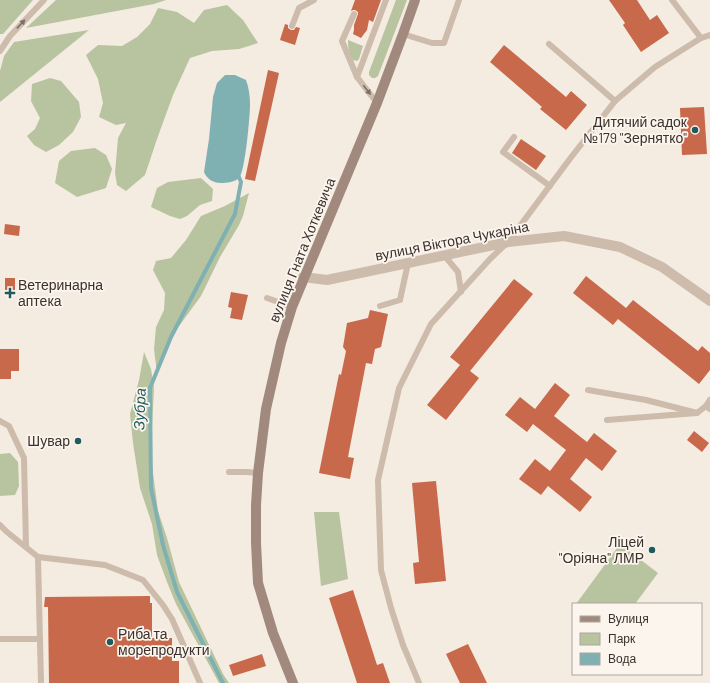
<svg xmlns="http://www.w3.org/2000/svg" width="710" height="683" font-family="Barlow,sans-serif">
<rect width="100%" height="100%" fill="#f4ebe1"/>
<g fill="#b8c4a0">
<polygon points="0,0 33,0 3,34 0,34"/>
<polygon points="56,0 166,0 154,4 26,28"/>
<polygon points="396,0 407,0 378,76 375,78 372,78 369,75 369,72"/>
<polygon points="227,5 243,20 258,43 239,49 212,51 190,58 173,95 157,139 145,175 126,191 117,185 115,173 118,138 126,123 116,125 99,117 103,103 98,79 86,55 98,45 122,46 137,37 150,24 158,8 177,12 194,23 204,10"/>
<polygon points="89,30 0,102 0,71 4,56 14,42"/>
<path d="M348,40L363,46L359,59L357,61L353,60C349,54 348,48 348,40Z"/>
<polygon points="50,78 61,81 79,102 81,117 73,132 59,145 46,152 34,145 27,136 35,129 40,118 31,101 32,84"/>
<polygon points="95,148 106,155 112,169 106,188 77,197 55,183 59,161 71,151"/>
<polygon points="201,178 213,189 212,201 200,205 187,216 180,219 170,216 151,207 157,188 168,182"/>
<polygon points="249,193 243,216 239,225 220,257 201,296 171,337 164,358 157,374 154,349 156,327 164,310 165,293 153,270 156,261 171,258 186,240 201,216 225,206"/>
<polygon points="144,352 151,369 154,388 152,427 152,465 158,511 167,538 179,582 223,674 229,683 219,683 176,604 167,582 157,555 152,524 140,488 133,443 130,414 139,380"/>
<polygon points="10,453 18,462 19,486 15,495 0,496 0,454"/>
<polygon points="314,512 339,512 348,579 321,586"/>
<polygon points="620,544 658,573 635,604 576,604"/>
</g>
<path fill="#7fb0b2" d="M225,75H235L246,80C249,88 250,96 250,105C250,115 245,173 239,178C235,182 227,183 221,183C213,183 207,179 204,172L209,139L213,97L217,83Z"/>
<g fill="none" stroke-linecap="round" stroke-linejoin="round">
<polyline stroke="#7fb0b2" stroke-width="4" points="223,683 177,592 163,545 151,488 150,388 171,337 235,214 241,182 238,175"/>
</g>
<g fill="#c8694b">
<polygon points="355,0 381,0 373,22 369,20 367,30 361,38 353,34 354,30 354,25 358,14 358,12 355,10 353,10 351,11"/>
<polygon points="609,0 637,0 650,20 657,15 669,33 641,52 623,25 625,23"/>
<polygon points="285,24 288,25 288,28 291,30 294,30 296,27 300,28 295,45 280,40"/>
<polygon points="504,45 566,97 571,91 587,105 566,130 540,109 542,107 490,62"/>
<polygon points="268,70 279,73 255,181 245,179"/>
<polygon points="704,107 707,154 682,155 680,108"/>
<polygon points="521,139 546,156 536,170 512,153"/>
<polygon points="5,224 20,226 19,236 4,234"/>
<polygon points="586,276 626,308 633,300 698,351 702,346 710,353 710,370 699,384 618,319 613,325 573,293"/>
<rect x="5" y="278" width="10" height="12"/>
<polygon points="514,279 533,294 470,371 479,378 446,420 427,405 460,365 450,357"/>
<polygon points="231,292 248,295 242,320 230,318 232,308 228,307"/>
<polygon points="370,310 388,314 381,347 375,349 372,364 366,363 348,457 354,458 350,479 319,473 339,374 341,375 346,351 343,347 347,323 368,318"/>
<polygon points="0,349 19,349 19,371 11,371 11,379 0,379"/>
<polygon points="555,383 570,395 554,416 587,442 594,433 617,451 602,471 586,458 570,479 592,497 580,512 548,486 541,495 519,479 535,459 550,471 566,450 533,424 527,432 505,415 520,397 535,409"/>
<polygon points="694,431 709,443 702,452 687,440"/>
<polygon points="436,481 446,581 415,584 413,563 419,562 412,483"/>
<polygon points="353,590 377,665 383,663 390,683 357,683 329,598"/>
<polygon points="150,596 150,603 152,603 152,638 172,638 172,661 179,661 179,683 49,683 48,607 44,607 45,597"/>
<polygon points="468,644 487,683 460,683 446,654"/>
<polygon points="262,654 266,666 233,676 229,665"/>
</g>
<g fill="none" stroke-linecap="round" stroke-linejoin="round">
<g stroke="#cdbbac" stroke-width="6">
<polyline points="672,0 701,38"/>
<polyline points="354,14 342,41 357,77 377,103"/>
<polyline points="292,26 299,8 314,0"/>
<polyline points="403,34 432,43 444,43 459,0"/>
<polyline points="549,44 615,101"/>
<polyline points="0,51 10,36 44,0"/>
<polyline points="357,77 386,0"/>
<polyline points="514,137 503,152 550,186"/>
<polyline points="444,255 458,272 461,292"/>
<polyline points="267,298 292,307"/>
<polyline points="380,306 400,300 408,263"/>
<polyline points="588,390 646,400 697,413"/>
<polyline points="710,400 706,406 710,409"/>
<polyline points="607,420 697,413 706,406"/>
<polyline points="0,421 9,426 24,458 26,546"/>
<polyline points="229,472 247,472 258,473"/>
<polyline points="0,525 7,532 38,557 105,565 143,580 163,605 172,619 200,683"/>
<polyline points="38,557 41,683"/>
<polyline points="0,639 40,639"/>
<polyline points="419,683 403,645 391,608 381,570 378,480 399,388 431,324 490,259 508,242 569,160 615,101 655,67 701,38 710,35"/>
</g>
<polyline stroke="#cdbbac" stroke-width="10" points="303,277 327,280 508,242 564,236 620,247 662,267 710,301"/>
<polyline stroke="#a18a7d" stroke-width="10" points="293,683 273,633 258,583 256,543 256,505 258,473 266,409 281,343 292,307 377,103 403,34 415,0"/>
</g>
<defs><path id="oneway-solid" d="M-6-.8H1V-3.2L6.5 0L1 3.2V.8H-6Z"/></defs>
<g fill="#7d6f65">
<use href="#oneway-solid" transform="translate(21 24) rotate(-47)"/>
<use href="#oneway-solid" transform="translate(367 90) rotate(52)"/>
</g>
<g fill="#1f5a5e" stroke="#fbf5ee" stroke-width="1.5">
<circle cx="695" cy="130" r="4"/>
<path d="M8 287h4v4h4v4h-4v4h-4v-4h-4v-4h4z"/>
<circle cx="78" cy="441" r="4"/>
<circle cx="652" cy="550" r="4"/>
<circle cx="110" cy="642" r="4"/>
</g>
<g text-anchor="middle" stroke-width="3.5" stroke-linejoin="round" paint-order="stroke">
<g font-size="14" fill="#3b302b" stroke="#fbf5ee" text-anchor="end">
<text x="687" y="127">Дитячий садок<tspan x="687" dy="16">№179 "Зернятко"</tspan></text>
<text x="18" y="290" text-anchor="start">Ветеринарна<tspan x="18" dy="16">аптека</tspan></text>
<text x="70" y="446">Шувар</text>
<text x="644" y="547">Ліцей<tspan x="644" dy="16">"Оріяна" ЛМР</tspan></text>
<text x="118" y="639" text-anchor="start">Риба та<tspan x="118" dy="16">морепродукти</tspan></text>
</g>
<g font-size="14" fill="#3b302b" stroke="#fbf5ee">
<text transform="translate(452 241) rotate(-11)" y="5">вулиця Віктора Чукаріна</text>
<text transform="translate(302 250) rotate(-68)" y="5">вулиця Гната Хоткевича</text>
</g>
<g font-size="15" font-style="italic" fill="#1f5a5e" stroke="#fbf5ee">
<text transform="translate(140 409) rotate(-88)" y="5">Зубра</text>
</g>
</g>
<rect x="572" y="603" width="130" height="72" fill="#fbf5ee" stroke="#aea6a0"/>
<rect x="580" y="616" width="20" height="6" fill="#a18a7d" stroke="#aea6a0"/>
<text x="608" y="623" font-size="12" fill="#3b302b">Вулиця</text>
<rect x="580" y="633" width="20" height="12" fill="#b8c4a0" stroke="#aea6a0"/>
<text x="608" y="643" font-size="12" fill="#3b302b">Парк</text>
<rect x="580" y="653" width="20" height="12" fill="#7fb0b2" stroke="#aea6a0"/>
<text x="608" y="663" font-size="12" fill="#3b302b">Вода</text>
</svg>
